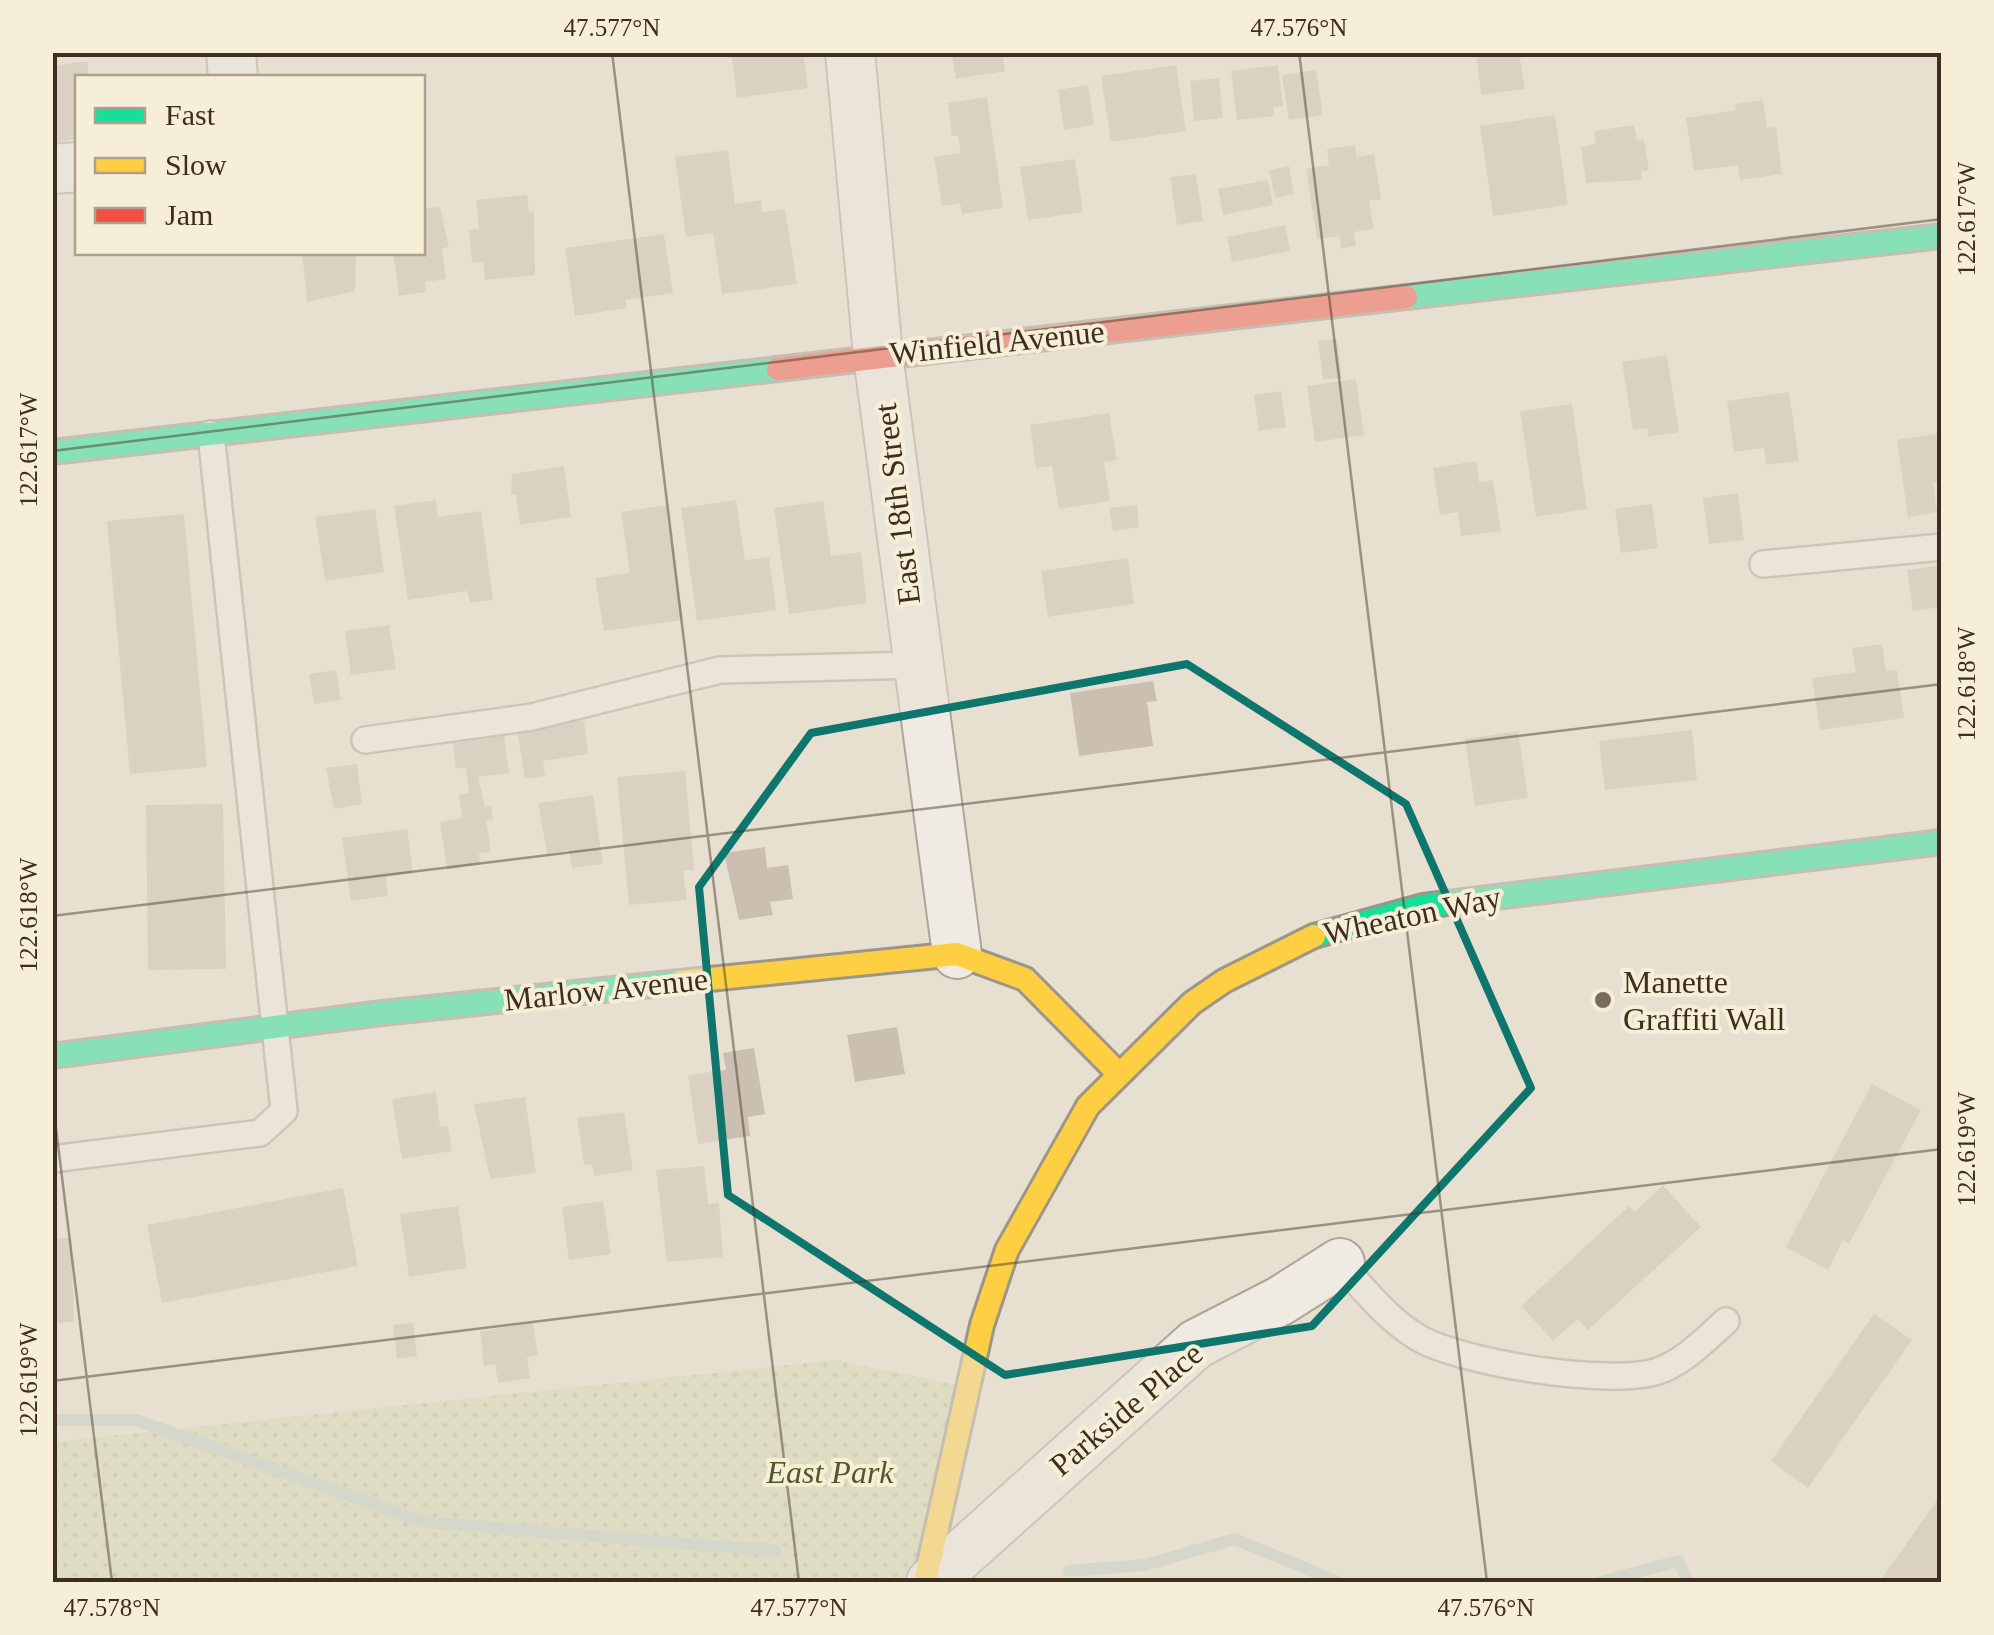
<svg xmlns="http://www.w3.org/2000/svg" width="1994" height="1635" font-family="'Times New Roman',serif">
<defs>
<pattern id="grass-dots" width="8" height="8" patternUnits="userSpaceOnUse" patternTransform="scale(2.5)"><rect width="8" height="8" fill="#d6d7b3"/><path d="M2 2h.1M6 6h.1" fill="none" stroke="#b9b99a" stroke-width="1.8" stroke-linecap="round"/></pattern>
</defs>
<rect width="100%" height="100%" fill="#e7e0d1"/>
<polygon fill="url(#grass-dots)" points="835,1360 969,1387 925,1582 53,1582 52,1442"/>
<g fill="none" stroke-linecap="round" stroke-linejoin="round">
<g stroke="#bcccc2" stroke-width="12">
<polyline points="52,1420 136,1420 424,1522 776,1551"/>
<polyline points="1069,1571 1145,1565 1235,1539 1338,1582"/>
<polyline points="1601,1582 1678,1561 1688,1582"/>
</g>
</g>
<g fill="#cbbfb2">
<polygon points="731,52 803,52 808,88 737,98"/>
<polygon points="951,52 1002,52 1005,71 956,79"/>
<polygon points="1476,52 1519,52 1525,89 1481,95"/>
<polygon points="87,61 89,78 78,78 78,139 52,143 52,66"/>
<polygon points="1176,65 1186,131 1111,142 1101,76"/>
<polygon points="1278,65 1283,106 1273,107 1274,116 1237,120 1231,71"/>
<polygon points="1316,70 1323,115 1289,120 1282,75"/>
<polygon points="1219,78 1223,118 1194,121 1190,81"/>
<polygon points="1088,85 1094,125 1064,130 1058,90"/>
<polygon points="987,97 1003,208 962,214 960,203 942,206 934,157 961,153 958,136 952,136 948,103"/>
<polygon points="1763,100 1767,128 1776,127 1782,174 1740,180 1738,165 1694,171 1686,118 1736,110 1735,104"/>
<polygon points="1555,115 1568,205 1493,216 1480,126"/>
<polygon points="1634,125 1637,140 1644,139 1649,170 1641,172 1642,180 1586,183 1581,147 1596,144 1594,131"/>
<polygon points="1355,145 1357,157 1374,154 1381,199 1369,201 1374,229 1354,232 1356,246 1341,249 1339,236 1317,239 1306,169 1329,165 1327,149"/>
<polygon points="728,150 735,204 761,200 762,212 785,209 797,284 722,294 713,233 686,237 675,157"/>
<polygon points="1075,159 1083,212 1028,220 1020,167"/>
<polygon points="1289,166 1294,194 1275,198 1269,170"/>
<polygon points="1196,174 1203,221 1177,225 1170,177"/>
<polygon points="1268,180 1273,205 1223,215 1218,189"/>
<polygon points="527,195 529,213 534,212 535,275 485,280 483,262 472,263 469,230 479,229 476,200"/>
<polygon points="440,207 449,247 442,248 446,279 425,282 426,292 399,296 393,252 422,252 422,209"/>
<polygon points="1285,225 1290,251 1232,262 1227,237"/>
<polygon points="664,234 673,293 625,300 627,308 575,316 565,248"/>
<polygon points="302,252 356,252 355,291 307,302"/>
<polygon points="1337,339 1342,378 1323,379 1318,341"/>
<polygon points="1667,355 1679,432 1648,437 1647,428 1633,430 1622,362"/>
<polygon points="1356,379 1364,435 1315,442 1307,386"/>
<polygon points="1281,391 1286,427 1259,431 1254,395"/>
<polygon points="1789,392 1799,461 1766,465 1764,448 1734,452 1727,401"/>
<polygon points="1572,404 1587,509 1536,517 1520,411"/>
<polygon points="1109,413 1117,460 1104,462 1110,501 1059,509 1052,466 1036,468 1030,425"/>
<polygon points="1942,433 1942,482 1933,483 1937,512 1908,517 1897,440"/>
<polygon points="1476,461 1479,482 1493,480 1501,531 1461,536 1458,512 1440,515 1433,468"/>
<polygon points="564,466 571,517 520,525 516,495 511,495 512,474"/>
<polygon points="1738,493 1744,540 1709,544 1703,498"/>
<polygon points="436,500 438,517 481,511 493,600 470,603 467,591 408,600 394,506"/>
<polygon points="736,500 745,560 769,557 776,610 697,621 681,508"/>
<polygon points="823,501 831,556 861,552 867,603 789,614 774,508"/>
<polygon points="1652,504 1658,548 1621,553 1615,509"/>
<polygon points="666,505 683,620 604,631 595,578 630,573 621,512"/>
<polygon points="1137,505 1139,527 1113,531 1109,508"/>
<polygon points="375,509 384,572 325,581 315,517"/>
<polygon points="184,514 207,767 130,774 107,521"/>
<polygon points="1128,558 1134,604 1048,617 1041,571"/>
<polygon points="1942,565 1942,607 1913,611 1907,570"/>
<polygon points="389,625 396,669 351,675 345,631"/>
<polygon points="1882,644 1886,671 1897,670 1904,718 1820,730 1812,678 1856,672 1852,648"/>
<polygon points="336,670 341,700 314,704 309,674"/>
<polygon points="1153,681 1157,701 1147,702 1153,746 1079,756 1070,693"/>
<polygon points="584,720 588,754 543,761 545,776 525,779 517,730"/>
<polygon points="1692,730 1697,780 1605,790 1599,741"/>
<polygon points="1518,731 1528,798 1475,806 1465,739"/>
<polygon points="504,736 509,773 478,777 485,807 491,806 493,819 486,820 491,852 479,853 480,864 447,870 440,822 462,818 459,795 469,793 466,767 456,769 453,743"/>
<polygon points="357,764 362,804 334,809 326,768"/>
<polygon points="685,771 694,870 683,870 687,900 629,905 617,777"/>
<polygon points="593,795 603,864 572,868 569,850 547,854 538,803"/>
<polygon points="223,804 226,969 148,970 146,805"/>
<polygon points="407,829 413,873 386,877 388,896 351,901 342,838"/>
<polygon points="765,847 767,868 788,865 793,899 770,902 773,915 739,920 724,853"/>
<polygon points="897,1027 905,1074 855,1082 847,1035"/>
<polygon points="754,1048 765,1114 748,1117 750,1136 698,1144 688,1075 726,1070 723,1053"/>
<polygon points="1872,1084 1921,1110 1849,1244 1843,1240 1828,1270 1786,1247"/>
<polygon points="436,1092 440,1127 448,1126 452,1151 402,1159 392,1099"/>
<polygon points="525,1097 536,1173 490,1179 474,1104"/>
<polygon points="624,1112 633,1170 594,1176 592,1164 584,1165 577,1118"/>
<polygon points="704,1166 708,1204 719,1203 723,1257 667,1262 656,1170"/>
<polygon points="1663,1185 1701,1227 1588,1330 1578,1319 1553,1341 1521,1306 1629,1206 1635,1212"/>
<polygon points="343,1188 358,1266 162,1303 147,1225"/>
<polygon points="603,1201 611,1254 569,1260 562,1207"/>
<polygon points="458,1206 467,1268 409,1277 400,1214"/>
<polygon points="71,1238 74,1322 52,1323 52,1239"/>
<polygon points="1874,1314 1912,1340 1808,1488 1771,1461"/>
<polygon points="413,1323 417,1356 397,1359 393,1325"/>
<polygon points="533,1323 538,1355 527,1357 530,1378 498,1383 495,1364 484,1366 480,1331"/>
<polygon points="1942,1493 1942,1582 1879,1582 1897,1557"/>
</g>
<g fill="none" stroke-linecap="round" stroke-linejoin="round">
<g stroke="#ada599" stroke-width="30">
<g id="lane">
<polyline points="1763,564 1942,547"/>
<polyline points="365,740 532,717 720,670 916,665"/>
<polyline points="52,1159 260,1133 284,1111 211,434"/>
<path d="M1340,1263C1365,1290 1386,1318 1417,1337C1460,1363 1611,1387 1658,1371C1684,1362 1706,1339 1726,1321"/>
</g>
</g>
<g stroke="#ada599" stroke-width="52">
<g id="street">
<polyline points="231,52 233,78"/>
<polyline points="850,52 878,355 957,954"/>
<polyline points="52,169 78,167"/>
<polyline points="931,1582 1196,1344 1280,1301 1340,1263"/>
</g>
</g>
<g stroke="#9c958a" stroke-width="28">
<g id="fast">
<polyline points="1406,297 1942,236"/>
<polyline points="52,452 778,369"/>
<polyline points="1314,936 1423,906 1942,842"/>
<polyline points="52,1056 382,1013 680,982"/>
</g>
</g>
<g stroke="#9c958a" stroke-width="28">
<g id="slow">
<polyline points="680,982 957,954 1025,979 1118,1073"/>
<polyline points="925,1582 982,1325 1007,1250 1088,1106 1192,1003 1224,981 1314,936"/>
</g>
</g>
<g stroke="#9c958a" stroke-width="28">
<polyline id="jam" points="778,369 1406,297"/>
</g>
<use href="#lane" stroke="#efebe3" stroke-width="25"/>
<use href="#street" stroke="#efebe3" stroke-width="48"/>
<use href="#fast" stroke="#16e098" stroke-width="22"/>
<use href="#slow" stroke="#ffcf43" stroke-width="22"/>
<use href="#jam" stroke="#f24e42" stroke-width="22"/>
</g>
<path d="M0 0H1994V1635H0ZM1187,664L1406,804L1531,1088L1312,1326L1005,1375L728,1195L699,887L811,733Z" fill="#e7e0d1" fill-opacity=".55" fill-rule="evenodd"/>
<path fill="none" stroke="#0f766e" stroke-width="8" stroke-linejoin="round" d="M1187,664L1406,804L1531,1088L1312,1326L1005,1375L728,1195L699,887L811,733Z"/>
<path fill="none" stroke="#3d2e20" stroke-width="2.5" stroke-opacity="0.45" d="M612,52L799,1582M1299,52L1487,1582M52,451L1942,219M52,916L1942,684M52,1096L112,1582M52,1381L1942,1149"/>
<circle fill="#786c5e" stroke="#f7eed8" stroke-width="4" cx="1603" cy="1000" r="10"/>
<g text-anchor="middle" stroke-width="8" stroke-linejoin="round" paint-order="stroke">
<g font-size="32" fill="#3d2e20" stroke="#f7eed8">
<text transform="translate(997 342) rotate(-6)" y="11">Winfield Avenue</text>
<text transform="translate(897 504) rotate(-97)" y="11">East 18th Street</text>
<text transform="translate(1412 915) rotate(-12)" y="11">Wheaton Way</text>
<text transform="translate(606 989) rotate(-6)" y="11">Marlow Avenue</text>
<text transform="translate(1126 1409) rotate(-40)" y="11">Parkside Place</text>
</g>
<g font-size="32" fill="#3d2e20" stroke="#f7eed8" text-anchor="start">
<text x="1623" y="993">Manette<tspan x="1623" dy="37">Graffiti Wall</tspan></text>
</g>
<g font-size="32" font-style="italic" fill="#4d5a26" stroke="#f7eed8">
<text x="830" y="1483">East Park</text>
</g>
</g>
<rect width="1994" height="1635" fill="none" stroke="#f7eed8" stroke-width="110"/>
<rect x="75" y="75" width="350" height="180" fill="#f7eed8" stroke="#ada18e" stroke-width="2.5"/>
<rect x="95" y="108" width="50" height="15" fill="#16e098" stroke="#ada18e" stroke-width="2.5"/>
<text x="165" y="125" font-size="30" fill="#3d2e20">Fast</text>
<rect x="95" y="158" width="50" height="15" fill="#ffcf43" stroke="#ada18e" stroke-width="2.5"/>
<text x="165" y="175" font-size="30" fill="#3d2e20">Slow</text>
<rect x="95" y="208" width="50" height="15" fill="#f24e42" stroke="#ada18e" stroke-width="2.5"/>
<text x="165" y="225" font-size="30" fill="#3d2e20">Jam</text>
<rect x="55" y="55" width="1884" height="1525" fill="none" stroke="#3d2e20" stroke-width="4"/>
<g font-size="25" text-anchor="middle" fill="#3d2e20">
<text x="612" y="36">47.577°N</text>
<text x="1299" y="36">47.576°N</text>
<text transform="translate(1966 219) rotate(-90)" y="9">122.617°W</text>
<text transform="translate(28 450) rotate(-90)" y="9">122.617°W</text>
<text transform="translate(1966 684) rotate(-90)" y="9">122.618°W</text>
<text transform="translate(28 915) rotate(-90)" y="9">122.618°W</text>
<text transform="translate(1966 1149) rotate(-90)" y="9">122.619°W</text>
<text transform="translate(28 1380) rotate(-90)" y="9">122.619°W</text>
<text x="112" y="1616">47.578°N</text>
<text x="799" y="1616">47.577°N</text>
<text x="1486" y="1616">47.576°N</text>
</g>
</svg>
